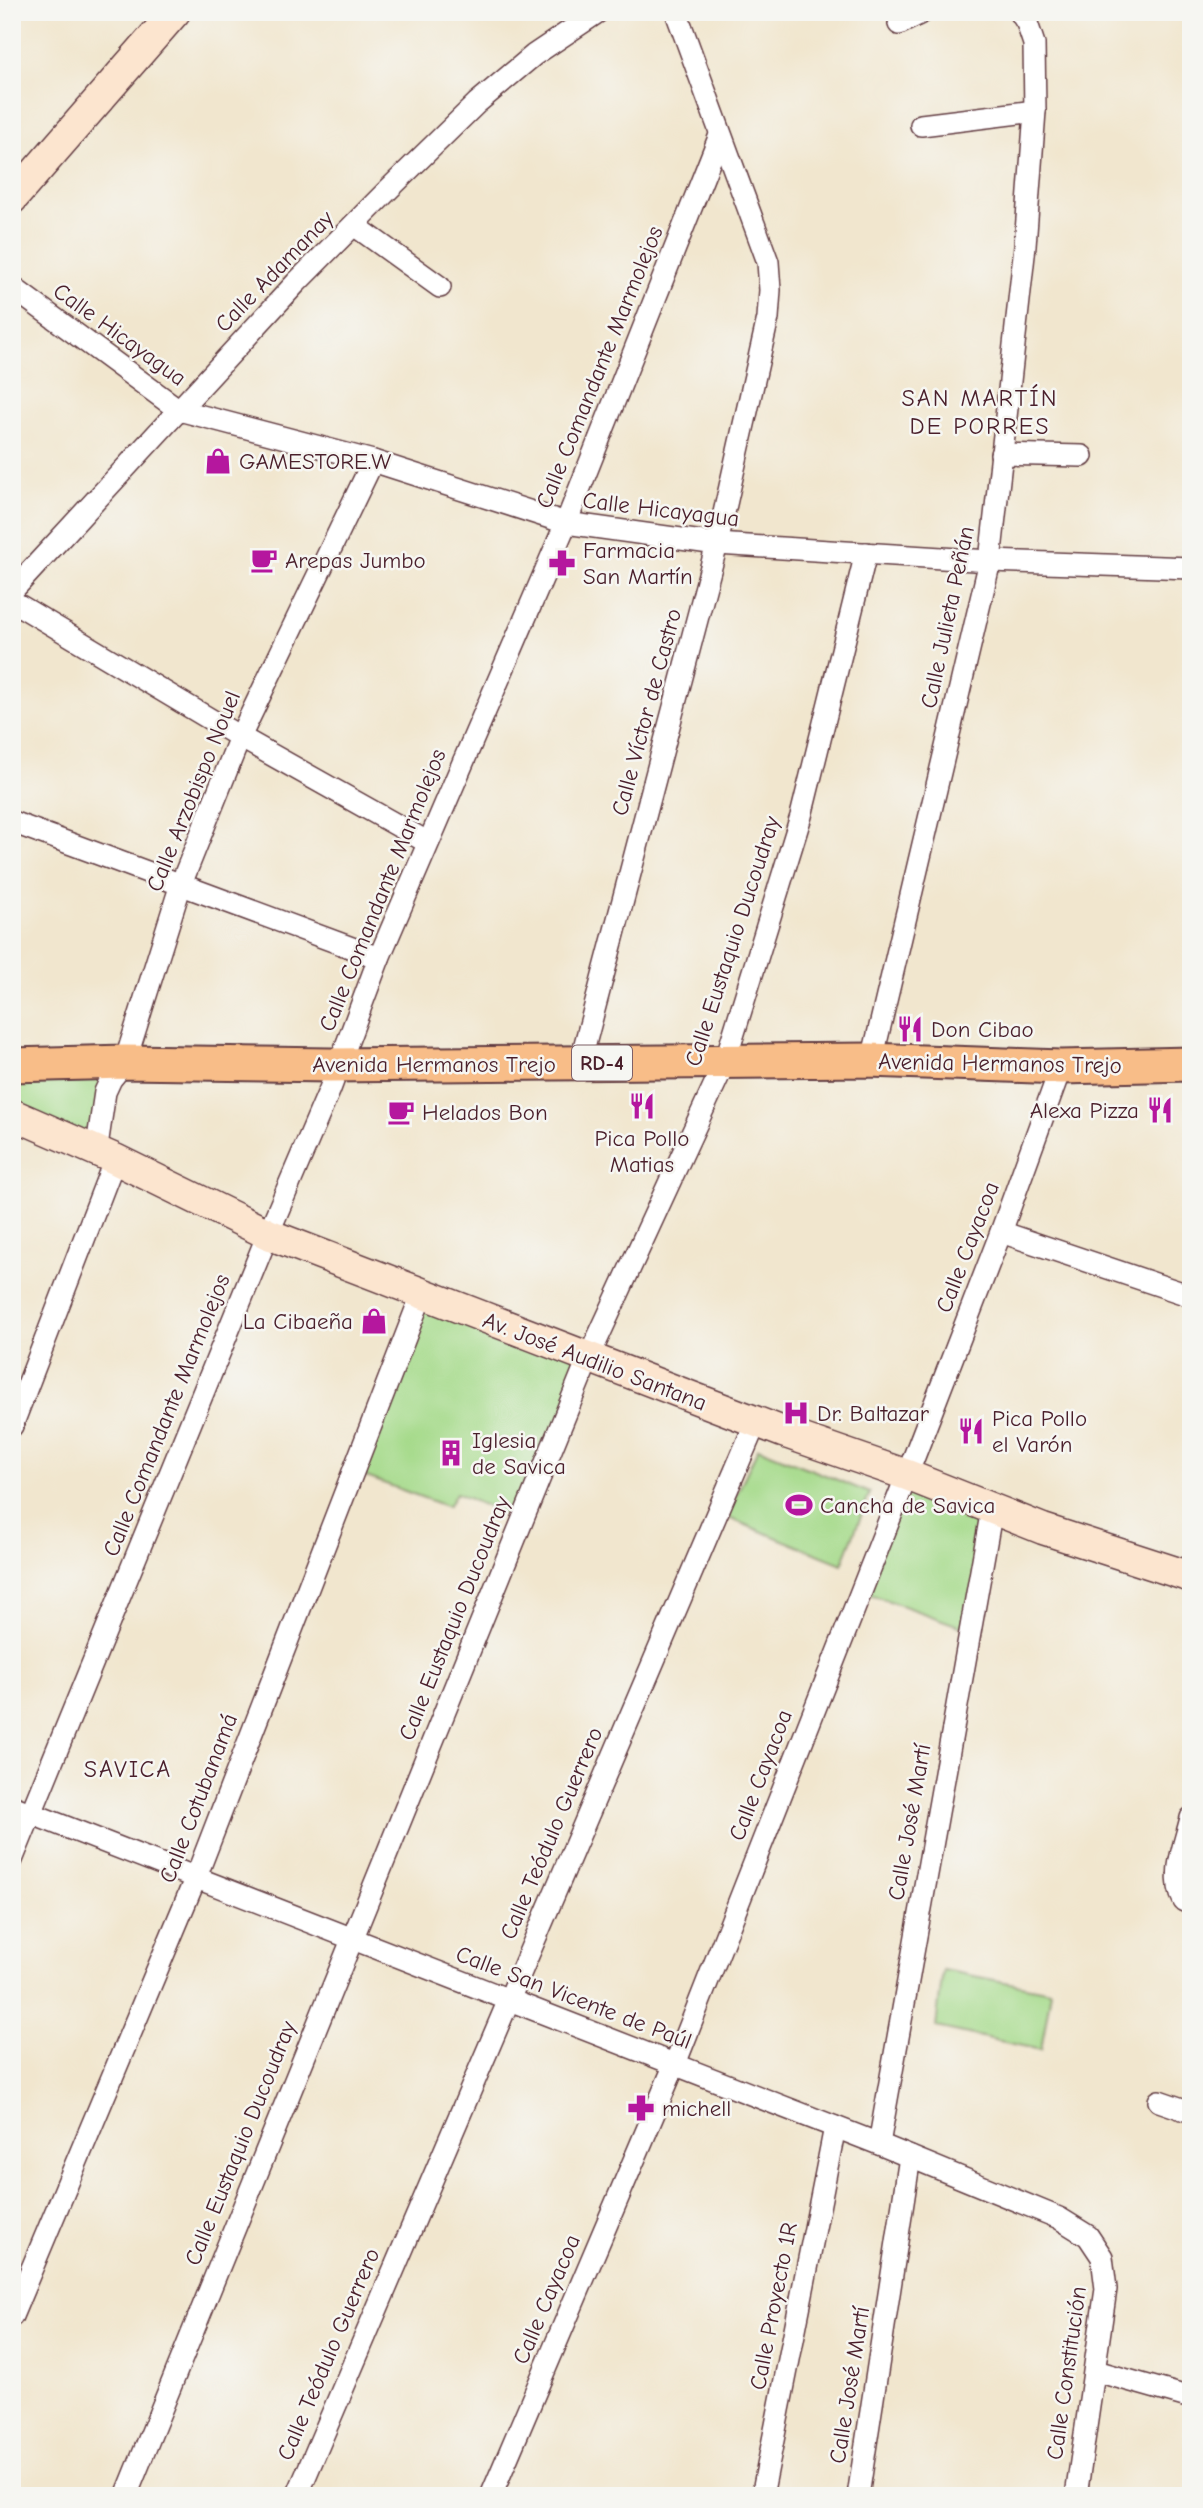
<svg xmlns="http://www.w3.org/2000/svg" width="1203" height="2508" font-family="'Comic Neue',sans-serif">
<rect width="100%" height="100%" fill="#f6f6f2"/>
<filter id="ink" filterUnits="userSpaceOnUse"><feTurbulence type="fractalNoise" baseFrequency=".0143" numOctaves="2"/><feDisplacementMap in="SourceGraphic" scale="14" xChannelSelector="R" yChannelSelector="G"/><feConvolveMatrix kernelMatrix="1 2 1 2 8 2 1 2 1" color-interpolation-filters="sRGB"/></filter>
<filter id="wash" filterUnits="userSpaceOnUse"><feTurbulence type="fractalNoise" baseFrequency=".00686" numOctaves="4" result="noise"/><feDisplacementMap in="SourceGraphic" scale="28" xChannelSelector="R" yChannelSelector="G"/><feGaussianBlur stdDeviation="1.57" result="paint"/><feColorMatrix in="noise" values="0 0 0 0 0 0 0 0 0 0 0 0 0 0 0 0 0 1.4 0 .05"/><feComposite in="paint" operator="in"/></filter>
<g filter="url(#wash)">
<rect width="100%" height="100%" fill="#f1e6ce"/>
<g fill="#a5da8a" stroke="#787c5a" stroke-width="2">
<polygon points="125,1062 96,1153 12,1114 12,1065"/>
<polygon points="422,1294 588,1359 522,1522 456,1493 448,1507 353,1472"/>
<polygon points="758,1448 870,1493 842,1564 726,1517"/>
<polygon points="907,1475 992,1509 970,1630 861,1591"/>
<polygon points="943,1970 1051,1991 1041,2050 936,2027"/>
</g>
</g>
<g filter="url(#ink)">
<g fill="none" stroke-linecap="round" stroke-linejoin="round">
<g stroke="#633d43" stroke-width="24">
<g id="minor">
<polyline points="899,24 923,12"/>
<polyline points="921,125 1035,111"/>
<polyline points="354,225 440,287"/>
<polyline points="12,287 179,410 373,461 566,523 717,544 990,561 1191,568"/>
<polyline points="1001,454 1082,456"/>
<polyline points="12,591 296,283 390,188 477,103 534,55 598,12"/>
<polyline points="12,601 240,737 427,842"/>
<polyline points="12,822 379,958"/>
<polyline points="872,1060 990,561 1025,246 1035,111 1034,44 1027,23 1020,12"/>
<polyline points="580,1063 717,544 768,318 770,290 768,262 676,12"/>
<polyline points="96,1153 105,1092 111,1079 125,1062 181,884 240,737 373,461"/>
<polyline points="1001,1232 1191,1296"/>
<polyline points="12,1426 115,1159"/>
<polyline points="12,1806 879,2144 1059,2218 1088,2236 1102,2257 1106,2289 1076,2496"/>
<path d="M1191,1818C1185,1844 1170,1876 1184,1901L1191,1903"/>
<polyline points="12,1860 268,1234 330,1089 379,958 566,523 720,135"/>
<polyline points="1159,2101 1191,2112"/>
<polyline points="879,2144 992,1509"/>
<polyline points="12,2316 196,1877 422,1294"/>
<polyline points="1096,2371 1191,2398"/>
<polyline points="126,2496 588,1359 725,1062 801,816 866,553"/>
<polyline points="297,2496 756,1422"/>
<polyline points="491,2496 675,2064 907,1475 1001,1232 1061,1067"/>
<polyline points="762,2496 835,2127"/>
<polyline points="858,2496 910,2157"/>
</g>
</g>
<g stroke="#633d43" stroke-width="33">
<g id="secondary">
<polyline points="12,199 175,12"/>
<polyline points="12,1114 115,1159 268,1234 783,1432 907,1475 1043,1529 1191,1577"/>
</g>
</g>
<g stroke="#633d43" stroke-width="37">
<polyline id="primary" points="12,1065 125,1062 330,1065 869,1060 1061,1067 1191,1064"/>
</g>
<use href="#minor" stroke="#fff" stroke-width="21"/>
<use href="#secondary" stroke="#fce5cf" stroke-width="30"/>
<use href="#primary" stroke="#f8bd88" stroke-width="33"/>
</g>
</g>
<defs>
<g id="shop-bare" transform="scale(2.1)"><path d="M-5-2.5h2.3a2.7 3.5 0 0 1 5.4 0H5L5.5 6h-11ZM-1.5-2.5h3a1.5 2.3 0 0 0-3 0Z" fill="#b5179e" stroke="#f6f6f2" stroke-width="2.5" paint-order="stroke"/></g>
<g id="cafe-bare" transform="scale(2.1)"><path d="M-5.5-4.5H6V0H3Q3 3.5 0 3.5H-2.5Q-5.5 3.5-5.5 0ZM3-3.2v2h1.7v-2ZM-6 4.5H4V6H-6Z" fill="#b5179e" stroke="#f6f6f2" stroke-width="2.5" paint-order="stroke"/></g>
<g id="pharmacy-bare" transform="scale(2.1)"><path d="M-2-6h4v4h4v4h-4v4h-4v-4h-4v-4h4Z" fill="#b5179e" stroke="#f6f6f2" stroke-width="2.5" paint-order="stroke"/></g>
<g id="restaurant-bare" transform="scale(2.1)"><path d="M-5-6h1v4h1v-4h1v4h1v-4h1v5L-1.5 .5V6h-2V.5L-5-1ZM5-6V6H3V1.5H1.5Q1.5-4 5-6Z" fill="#b5179e" stroke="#f6f6f2" stroke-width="2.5" paint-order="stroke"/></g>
<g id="hospital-bare" transform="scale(2.1)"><path d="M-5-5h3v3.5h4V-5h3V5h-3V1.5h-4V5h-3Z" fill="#b5179e" stroke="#f6f6f2" stroke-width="2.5" paint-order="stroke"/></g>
<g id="building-bare" transform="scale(2.1)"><path d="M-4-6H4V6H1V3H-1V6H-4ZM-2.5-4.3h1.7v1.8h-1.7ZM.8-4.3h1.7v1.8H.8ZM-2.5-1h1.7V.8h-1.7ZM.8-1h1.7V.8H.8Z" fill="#b5179e" stroke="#f6f6f2" stroke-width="2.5" paint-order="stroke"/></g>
<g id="stadium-bare" transform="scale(2.1)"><path d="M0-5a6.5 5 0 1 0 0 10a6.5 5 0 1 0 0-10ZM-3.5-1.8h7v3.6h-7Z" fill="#b5179e" stroke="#f6f6f2" stroke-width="2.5" paint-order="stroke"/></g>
</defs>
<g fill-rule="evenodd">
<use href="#shop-bare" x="218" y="461"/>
<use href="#cafe-bare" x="264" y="560"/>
<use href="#pharmacy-bare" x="562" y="563"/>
<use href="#restaurant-bare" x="910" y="1029"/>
<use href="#restaurant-bare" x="642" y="1106"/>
<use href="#restaurant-bare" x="1160" y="1110"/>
<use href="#cafe-bare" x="401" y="1112"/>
<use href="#shop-bare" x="374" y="1321"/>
<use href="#hospital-bare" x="796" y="1413"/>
<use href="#restaurant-bare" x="971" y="1431"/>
<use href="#building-bare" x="451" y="1453"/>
<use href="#stadium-bare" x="799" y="1505"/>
<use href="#pharmacy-bare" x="641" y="2108"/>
</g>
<g text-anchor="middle" stroke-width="5" stroke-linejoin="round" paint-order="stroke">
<rect fill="#f6f6f2" stroke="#7e6067" stroke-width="2" x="572" y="1045.5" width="60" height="35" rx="5"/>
<g font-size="21" font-weight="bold" fill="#4a1f2b">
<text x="602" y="1070">RD-4</text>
</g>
<g font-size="23" fill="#4a1f2b" stroke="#f6f6f2">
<text transform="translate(274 271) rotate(-46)" y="8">Calle Adamanay</text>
<text transform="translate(120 334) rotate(36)" y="8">Calle Hicayagua</text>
<text transform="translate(599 367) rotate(-68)" y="8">Calle Comandante Marmolejos</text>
<text transform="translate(661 509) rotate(7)" y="8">Calle Hicayagua</text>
<text transform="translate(947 617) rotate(-78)" y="8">Calle Julieta Peñán</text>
<text transform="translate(646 712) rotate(-75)" y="8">Calle Víctor de Castro</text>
<text transform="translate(193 791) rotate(-68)" y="8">Calle Arzobispo Nouel</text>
<text transform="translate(382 890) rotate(-68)" y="8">Calle Comandante Marmolejos</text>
<text transform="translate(732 941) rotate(-72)" y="8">Calle Eustaquio Ducoudray</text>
<text transform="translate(1000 1063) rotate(1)" y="8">Avenida Hermanos Trejo</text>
<text x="434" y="1072">Avenida Hermanos Trejo</text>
<text transform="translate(967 1247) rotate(-69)" y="8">Calle Cayacoa</text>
<text transform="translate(595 1361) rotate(21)" y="8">Av. José Audilio Santana</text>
<text transform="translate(166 1415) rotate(-68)" y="8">Calle Comandante Marmolejos</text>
<text transform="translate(454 1618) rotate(-68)" y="8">Calle Eustaquio Ducoudray</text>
<text transform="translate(760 1775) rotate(-69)" y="8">Calle Cayacoa</text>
<text transform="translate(198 1798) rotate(-69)" y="8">Calle Cotubanamá</text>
<text transform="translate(909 1822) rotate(-80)" y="8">Calle José Martí</text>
<text transform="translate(551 1833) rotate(-67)" y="8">Calle Teódulo Guerrero</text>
<text transform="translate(574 1997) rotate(21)" y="8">Calle San Vicente de Paúl</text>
<text transform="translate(240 2143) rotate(-68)" y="8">Calle Eustaquio Ducoudray</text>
<text transform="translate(546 2299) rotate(-67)" y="8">Calle Cayacoa</text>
<text transform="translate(773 2306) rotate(-79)" y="8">Calle Proyecto 1R</text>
<text transform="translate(328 2354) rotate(-67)" y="8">Calle Teódulo Guerrero</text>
<text transform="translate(1066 2373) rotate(-82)" y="8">Calle Constitución</text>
<text transform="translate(849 2385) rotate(-81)" y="8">Calle José Martí</text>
</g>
<g font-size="23" fill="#4a1f2b" stroke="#f6f6f2" text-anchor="start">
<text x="239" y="469">GAMESTORE.W</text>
<text x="583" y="558">Farmacia<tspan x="583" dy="26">San Martín</tspan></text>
<text x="285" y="568">Arepas Jumbo</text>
<text x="931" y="1037">Don Cibao</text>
<text x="1139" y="1118" text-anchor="end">Alexa Pizza</text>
<text x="422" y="1120">Helados Bon</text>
<text x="642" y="1146" text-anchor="middle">Pica Pollo<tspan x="642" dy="26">Matias</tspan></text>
<text x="353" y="1329" text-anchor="end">La Cibaeña</text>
<text x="817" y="1421">Dr. Baltazar</text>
<text x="992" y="1426">Pica Pollo<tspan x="992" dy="26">el Varón</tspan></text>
<text x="472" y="1448">Iglesia<tspan x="472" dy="26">de Savica</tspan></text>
<text x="820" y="1513">Cancha de Savica</text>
<text x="662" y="2116">michell</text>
</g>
<g font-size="24" letter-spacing="2" fill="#4a1f2b" stroke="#f6f6f2">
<text x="980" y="406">SAN MARTÍN<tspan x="980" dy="28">DE PORRES</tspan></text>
<text x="128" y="1777">SAVICA</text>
</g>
</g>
<rect width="1203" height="2508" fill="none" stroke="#f6f6f2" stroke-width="42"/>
</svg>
